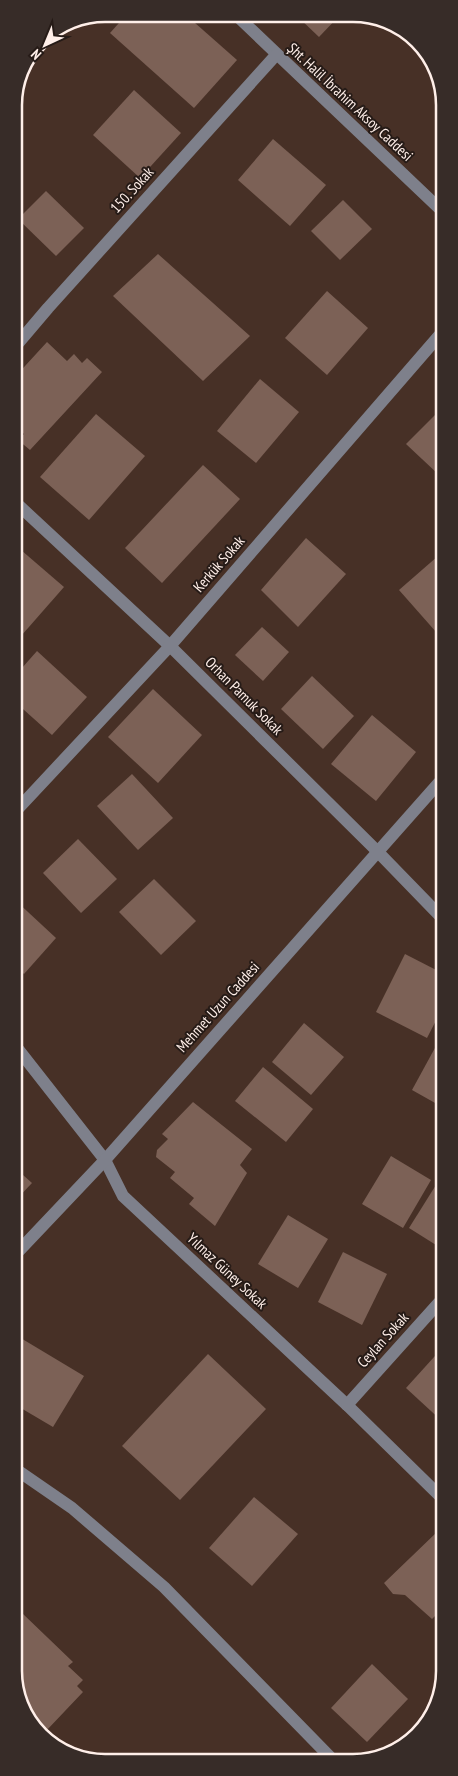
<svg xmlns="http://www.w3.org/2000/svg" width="458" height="1776" font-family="'PT Sans Narrow',sans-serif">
<rect width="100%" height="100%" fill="#473026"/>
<g fill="#7c6156">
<polygon points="127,14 186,15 237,60 194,108 110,33"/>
<polygon points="297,16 339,16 319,37"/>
<polygon points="134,90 181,133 140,178 93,135"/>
<polygon points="273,139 326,185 290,226 238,180"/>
<polygon points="46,191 84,228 56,256 18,219"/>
<polygon points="343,200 372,229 340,260 311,231"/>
<polygon points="158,254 250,336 203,381 113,296"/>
<polygon points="327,291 368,328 327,375 285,338"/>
<polygon points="47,342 67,361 74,354 82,363 87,358 102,372 30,450 18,440 24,434 14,425 19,419 14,415 14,378"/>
<polygon points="260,379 299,412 256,463 217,431"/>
<polygon points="441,409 444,413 444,470 439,475 406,444"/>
<polygon points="96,414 145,456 89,520 40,477"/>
<polygon points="203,465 240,499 162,583 125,548"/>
<polygon points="306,538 346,574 298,627 261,590"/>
<polygon points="21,550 64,587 14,644 14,558"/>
<polygon points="438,556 444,562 444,641 399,590"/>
<polygon points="262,627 289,652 263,681 235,655"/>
<polygon points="37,651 87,697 52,735 14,701 14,677"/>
<polygon points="312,676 354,716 323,749 281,709"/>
<polygon points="153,689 202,735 158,783 108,737"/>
<polygon points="372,715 416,752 376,801 331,764"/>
<polygon points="132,774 173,818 138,850 97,806"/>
<polygon points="78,839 117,879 81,913 43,873"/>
<polygon points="154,879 196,921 161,955 119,912"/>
<polygon points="14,899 56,938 24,974 14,965"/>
<polygon points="405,954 444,974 444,1005 427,1038 376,1012"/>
<polygon points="304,1023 344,1057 311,1095 272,1062"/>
<polygon points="442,1035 444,1036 444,1108 412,1090"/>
<polygon points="263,1067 313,1109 286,1142 235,1101"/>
<polygon points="193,1102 252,1149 240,1165 247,1173 215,1226 189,1204 194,1198 170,1178 175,1172 156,1157 157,1150 168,1139 162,1134"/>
<polygon points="391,1156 431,1180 403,1228 362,1204"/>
<polygon points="14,1167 32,1183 14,1202"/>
<polygon points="441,1177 444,1179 444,1250 409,1228"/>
<polygon points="288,1215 328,1239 298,1288 258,1264"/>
<polygon points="343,1252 387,1274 362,1325 318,1302"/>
<polygon points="14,1334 84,1376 53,1427 14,1404"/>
<polygon points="444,1346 444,1423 406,1388"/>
<polygon points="208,1354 266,1409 180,1500 122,1446"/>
<polygon points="254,1497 298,1534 252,1586 209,1548"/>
<polygon points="437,1532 444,1538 444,1607 432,1619 405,1595 393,1594 384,1583"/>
<polygon points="15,1613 18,1616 22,1613 73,1662 68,1666 83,1680 77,1686 83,1692 46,1731 41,1726 37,1731 15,1683"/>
<polygon points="372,1664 408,1699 367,1742 331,1708"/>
</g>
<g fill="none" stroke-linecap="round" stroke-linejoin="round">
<g stroke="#7e808b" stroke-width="12">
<polyline points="236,15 443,212"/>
<polyline points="14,348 48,308 276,55"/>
<polyline points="14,501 170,646 378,852 444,920"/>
<polyline points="14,813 170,646 444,330"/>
<polyline points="14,1044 105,1160 123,1196 347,1405 444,1500"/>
<polyline points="14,1256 105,1160 444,777"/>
<polyline points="347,1405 444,1297"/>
<polyline points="14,1468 72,1508 164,1587 334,1761"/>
</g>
</g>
<g text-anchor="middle" stroke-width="4" stroke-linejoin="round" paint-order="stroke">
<g font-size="15" fill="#ffefe9" stroke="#261b17">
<text transform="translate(350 102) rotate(43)" y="5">Şht. Halil İbrahim Aksoy Caddesi</text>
<text transform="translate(132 190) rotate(-48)" y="5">150. Sokak</text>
<text transform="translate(219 564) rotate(-49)" y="5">Kerkük Sokak</text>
<text transform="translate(244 696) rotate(45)" y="5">Orhan Pamuk Sokak</text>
<text transform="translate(218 1007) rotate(-48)" y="5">Mehmet Uzun Caddesi</text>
<text transform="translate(227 1271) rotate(43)" y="5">Yılmaz Güney Sokak</text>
<text transform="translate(383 1340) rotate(-48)" y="5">Ceylan Sokak</text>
</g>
</g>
<path d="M0 0H458V1776H0ZM105 22H353A83 83 0 0 1 436 105V1671A83 83 0 0 1 353 1754H105A83 83 0 0 1 22 1671V105A83 83 0 0 1 105 22Z" fill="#372c28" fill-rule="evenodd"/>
<path fill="none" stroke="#ffefe9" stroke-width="2.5" d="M105 22H353A83 83 0 0 1 436 105V1671A83 83 0 0 1 353 1754H105A83 83 0 0 1 22 1671V105A83 83 0 0 1 105 22Z"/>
<g transform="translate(45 45) rotate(224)" stroke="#261b17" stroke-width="4" paint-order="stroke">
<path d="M0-4L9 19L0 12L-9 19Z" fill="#ffefe9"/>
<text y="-8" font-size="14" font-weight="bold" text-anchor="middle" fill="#ffefe9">N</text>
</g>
</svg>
